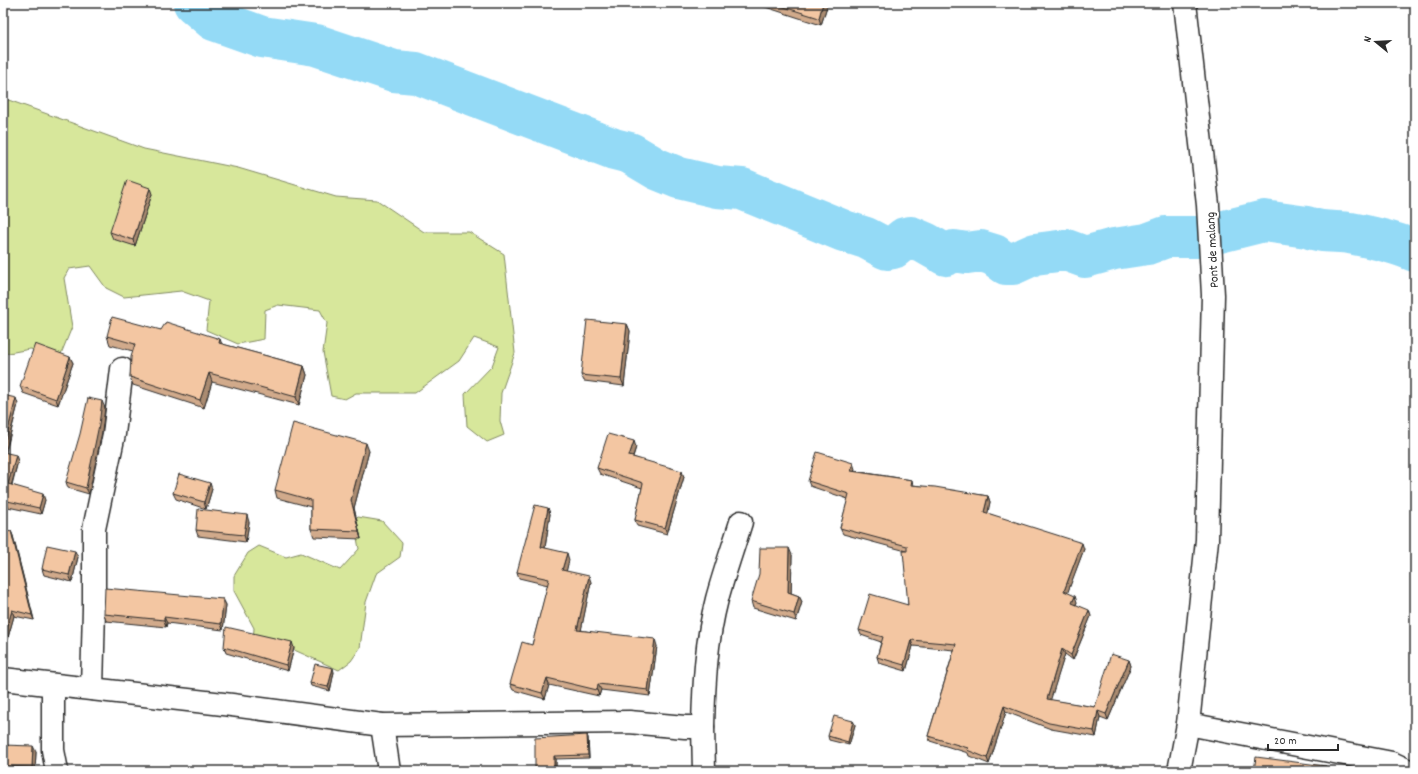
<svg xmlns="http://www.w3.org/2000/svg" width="1418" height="774" font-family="Dekko,sans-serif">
<rect width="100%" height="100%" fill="#fff"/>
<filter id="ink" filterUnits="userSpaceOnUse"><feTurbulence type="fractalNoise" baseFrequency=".025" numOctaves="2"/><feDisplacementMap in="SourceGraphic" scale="8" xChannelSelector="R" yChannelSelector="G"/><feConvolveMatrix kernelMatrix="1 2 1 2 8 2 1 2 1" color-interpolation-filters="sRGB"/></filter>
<g filter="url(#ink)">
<g fill="#d7e79b" stroke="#818963">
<polygon points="3,98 144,149 238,168 336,197 377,200 424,232 469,232 504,254 515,353 501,393 500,421 504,435 487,442 467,426 465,394 492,366 499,347 474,338 459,361 415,393 356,393 345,399 331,396 323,352 327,323 320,310 278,305 265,310 264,339 238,344 206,330 209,301 181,291 124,297 106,288 90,266 69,269 64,278 72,327 61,354 30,349 3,354"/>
<polygon points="358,517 382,521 402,543 400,557 376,574 366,602 360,648 351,661 339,670 283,645 253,643 254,628 234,591 234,576 248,553 259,546 286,557 301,553 340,570 359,549 354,521"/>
</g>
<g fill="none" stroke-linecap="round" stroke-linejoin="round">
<path stroke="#94daf6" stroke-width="42" d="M194,3L214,20L262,37L316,45L394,71L416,73L614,149L630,153L657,169L679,178L717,187L742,189L844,231L866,238L887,249L893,248L905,238L911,237L925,243L946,255L954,251L967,253L981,251L994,255L1006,264H1013L1035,254L1066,250L1085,257L1114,249L1147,244L1166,237H1200L1264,221L1307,227C1320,233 1336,231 1350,233C1371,237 1395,242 1415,251"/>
<g stroke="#2b2b2b" stroke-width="25">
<g id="minor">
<polyline points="3,679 232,705 382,725 629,722 685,727 703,727 704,771"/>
<polyline points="53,685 53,750 57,771"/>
<polyline points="92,689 94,608 94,529 114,434 122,369"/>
<polyline points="1188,724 1392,763 1409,771"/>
<polyline points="382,725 389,771"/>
<path d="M703,727C704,684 706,641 717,599C724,573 733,548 741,522"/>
</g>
</g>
<g stroke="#2b2b2b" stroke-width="25">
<polyline id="highway" points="1179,771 1188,724 1207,540 1213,295 1208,205 1185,3"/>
</g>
<use href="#minor" stroke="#fff" stroke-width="22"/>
<use href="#highway" stroke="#fff" stroke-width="22"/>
</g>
<g fill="#d1aa8b" stroke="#2b2b2b">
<polygon points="753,3 828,3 821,25"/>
<polygon points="152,194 135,246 113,239 110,232"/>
<polygon points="627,324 630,331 624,386 584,381 581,375"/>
<polygon points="161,330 222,344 304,366 307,375 299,405 212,382 204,408 133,385 130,377 133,351 110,345 107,336"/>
<polygon points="70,357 73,363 58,405 23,393 20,386"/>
<polygon points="3,395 18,404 6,452 18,461 12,485 45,500 41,514 3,506"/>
<polygon points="105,408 102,432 89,494 68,488 66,482"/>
<polygon points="636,447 633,457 684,477 667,534 637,526 635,520 642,488 600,474 597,468"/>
<polygon points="369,451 354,508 361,539 314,537 311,529 311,507 277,498 275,490"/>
<polygon points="855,469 854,471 912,480 913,485 988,496 990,502 987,513 1084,549 1067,593 1077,602 1076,605 1091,616 1073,660 1065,654 1050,700 1095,707 1129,660 1131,666 1108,720 1100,717 1096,737 1051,729 1006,712 989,764 969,756 968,753 930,741 928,736 954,650 913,646 906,671 879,663 877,657 881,642 861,635 859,630 908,605 906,551 843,534 840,528 848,499 810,486 808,481"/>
<polygon points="212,489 206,509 176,499 173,493"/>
<polygon points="548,508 550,514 545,548 569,560 566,571 591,582 581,630 657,646 650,696 601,690 599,696 549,685 545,699 513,690 510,684 532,645 548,585 519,578 517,572"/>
<polygon points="249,522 246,542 198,536 196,530"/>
<polygon points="11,531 13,536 34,620 14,616 3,655 3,533"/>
<polygon points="792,555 791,593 799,596 802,602 796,621 753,608 751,601"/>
<polygon points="78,557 72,582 44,575 42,569"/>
<polygon points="223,599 226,605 223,630 167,623 166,627 106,621 104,614"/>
<polygon points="224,647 294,648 288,671 226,653"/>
<polygon points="334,672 330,691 311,686 310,683"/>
<polygon points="853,721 855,725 849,745 829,740 828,736"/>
<polygon points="587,735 588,738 589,758 556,759 556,771 536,771 535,768"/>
<polygon points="3,745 36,752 35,771 3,771"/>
</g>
<g fill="#aa8b71" stroke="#2b2b2b">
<polygon points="823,3 828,3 821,25 819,18"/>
<polygon points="150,188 152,194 135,246 133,240"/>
<polygon points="627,324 630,331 624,386 621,379"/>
<polygon points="220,339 223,347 219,343"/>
<polygon points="70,357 73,363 58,405 56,399"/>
<polygon points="304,366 307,375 299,405 296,397"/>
<polygon points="209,373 212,382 204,408 200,400"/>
<polygon points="16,398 18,404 4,457 3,453 3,449"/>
<polygon points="102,401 105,408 102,432 89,494 86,488"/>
<polygon points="634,441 636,447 631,462 629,456"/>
<polygon points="366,443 369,451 354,508 361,539 359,531 351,500"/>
<polygon points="16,455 18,461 10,490 8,484"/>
<polygon points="853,463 855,469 853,476 851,471"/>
<polygon points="682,471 684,477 667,534 665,528"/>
<polygon points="210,483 212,489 206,509 204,502"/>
<polygon points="43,494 45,500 41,514 39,508"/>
<polygon points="988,496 990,502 987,518 984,512"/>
<polygon points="548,508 550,514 544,554 541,547"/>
<polygon points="247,515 249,522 246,542 244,535"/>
<polygon points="11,531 13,536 34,620 32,615"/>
<polygon points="1082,543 1084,549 1066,597 1064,591"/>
<polygon points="789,548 792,555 791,599 788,592"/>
<polygon points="75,551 78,557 72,582 69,575"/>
<polygon points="567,553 569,560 565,577 562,570"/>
<polygon points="589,576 591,582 580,636 577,630"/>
<polygon points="799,596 802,602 796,621 794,614"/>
<polygon points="1075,596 1077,602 1074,609 1072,603"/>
<polygon points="223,599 226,605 223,630 221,624"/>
<polygon points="12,610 14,616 3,655 3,642"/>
<polygon points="1089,610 1091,616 1073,660 1071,655"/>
<polygon points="164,617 167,623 166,627 164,620"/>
<polygon points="655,639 657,646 650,696 648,690"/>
<polygon points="911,640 913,646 906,671 904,665"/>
<polygon points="292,642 294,648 288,671 286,665"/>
<polygon points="1062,649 1065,654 1049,705 1047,699"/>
<polygon points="1129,660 1131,666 1108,720 1106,714"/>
<polygon points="333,668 334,672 330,691 328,687"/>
<polygon points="547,678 549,685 545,699 542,693"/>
<polygon points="598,684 601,690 599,696 597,690"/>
<polygon points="1004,706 1006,712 989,764 987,758"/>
<polygon points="1098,711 1100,717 1096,737 1094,731"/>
<polygon points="853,721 855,725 849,745 848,742"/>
<polygon points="587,735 588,738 589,758 588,755"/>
<polygon points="33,746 36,752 35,771 34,771 32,767"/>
<polygon points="554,756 556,759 556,771 554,768"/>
<polygon points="1326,766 1328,771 1325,771"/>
</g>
<g fill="#f3c6a2" stroke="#2b2b2b">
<polygon points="771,3 823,3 819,18"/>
<polygon points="127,180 150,188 133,240 110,232"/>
<polygon points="112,317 161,330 166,322 220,339 219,343 304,366 296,397 209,373 200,400 130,377 131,357 135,344 107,336"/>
<polygon points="587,320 627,324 621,379 581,375"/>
<polygon points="35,344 70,357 56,399 20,386"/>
<polygon points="3,395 16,398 3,449"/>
<polygon points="88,398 102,401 99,425 86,488 66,482 80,434"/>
<polygon points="293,423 366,443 351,500 359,531 311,529 311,500 275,490"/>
<polygon points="608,434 634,441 629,456 682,471 665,528 635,520 643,483 597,468"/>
<polygon points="3,452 16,455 8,484 43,494 39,508 3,500"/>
<polygon points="817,452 853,463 851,471 912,480 911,485 935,487 988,496 984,512 1082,543 1064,591 1075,596 1072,603 1089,610 1071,655 1062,649 1047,699 1095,707 1111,654 1129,660 1106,714 1098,711 1094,731 1049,723 1004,706 987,758 967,750 968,748 928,736 956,644 911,640 904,665 877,657 883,637 859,630 870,594 908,605 903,551 907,551 907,546 840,528 849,494 808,481"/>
<polygon points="179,474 210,483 204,502 173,493"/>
<polygon points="535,505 548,508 541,547 567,553 562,570 589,576 577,630 655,639 648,690 598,684 597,690 547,678 542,693 510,684 522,642 532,645 549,579 517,572"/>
<polygon points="198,509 247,515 244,535 196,530"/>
<polygon points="11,531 32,615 12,610 3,642 3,533"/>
<polygon points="47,545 75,551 69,575 42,569"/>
<polygon points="760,548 789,548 788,592 799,596 794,614 751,601 759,574"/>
<polygon points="105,588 223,599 221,624 164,617 164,620 104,614"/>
<polygon points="226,627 292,642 286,665 224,647"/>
<polygon points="315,664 333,668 328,687 310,683"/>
<polygon points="834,716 853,721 848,742 828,736"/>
<polygon points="587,735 588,755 554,756 554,768 535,768 535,738"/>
<polygon points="3,745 33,746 32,767 3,766"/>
<polygon points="1256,757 1326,766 1325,771 1254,771"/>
</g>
</g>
<g text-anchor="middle" stroke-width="4" stroke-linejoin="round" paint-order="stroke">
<g font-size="13" fill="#2b2b2b" stroke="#fff">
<text transform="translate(1211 250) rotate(-93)" y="5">Pont de malang</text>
</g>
</g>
<rect width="1418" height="774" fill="none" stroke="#fff" stroke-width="16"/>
<rect x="8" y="8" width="1402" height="758" fill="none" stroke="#2b2b2b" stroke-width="1.5" filter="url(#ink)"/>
<g transform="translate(1376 42) rotate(288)" stroke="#ffffff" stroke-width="3" paint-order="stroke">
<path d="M0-3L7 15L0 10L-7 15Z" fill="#2b2b2b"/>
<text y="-6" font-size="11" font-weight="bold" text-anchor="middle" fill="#2b2b2b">N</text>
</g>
<path d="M1268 744v6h70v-6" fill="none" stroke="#2b2b2b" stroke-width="2"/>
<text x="1274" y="744" font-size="12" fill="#2b2b2b" stroke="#ffffff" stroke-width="3" paint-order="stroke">20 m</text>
</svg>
